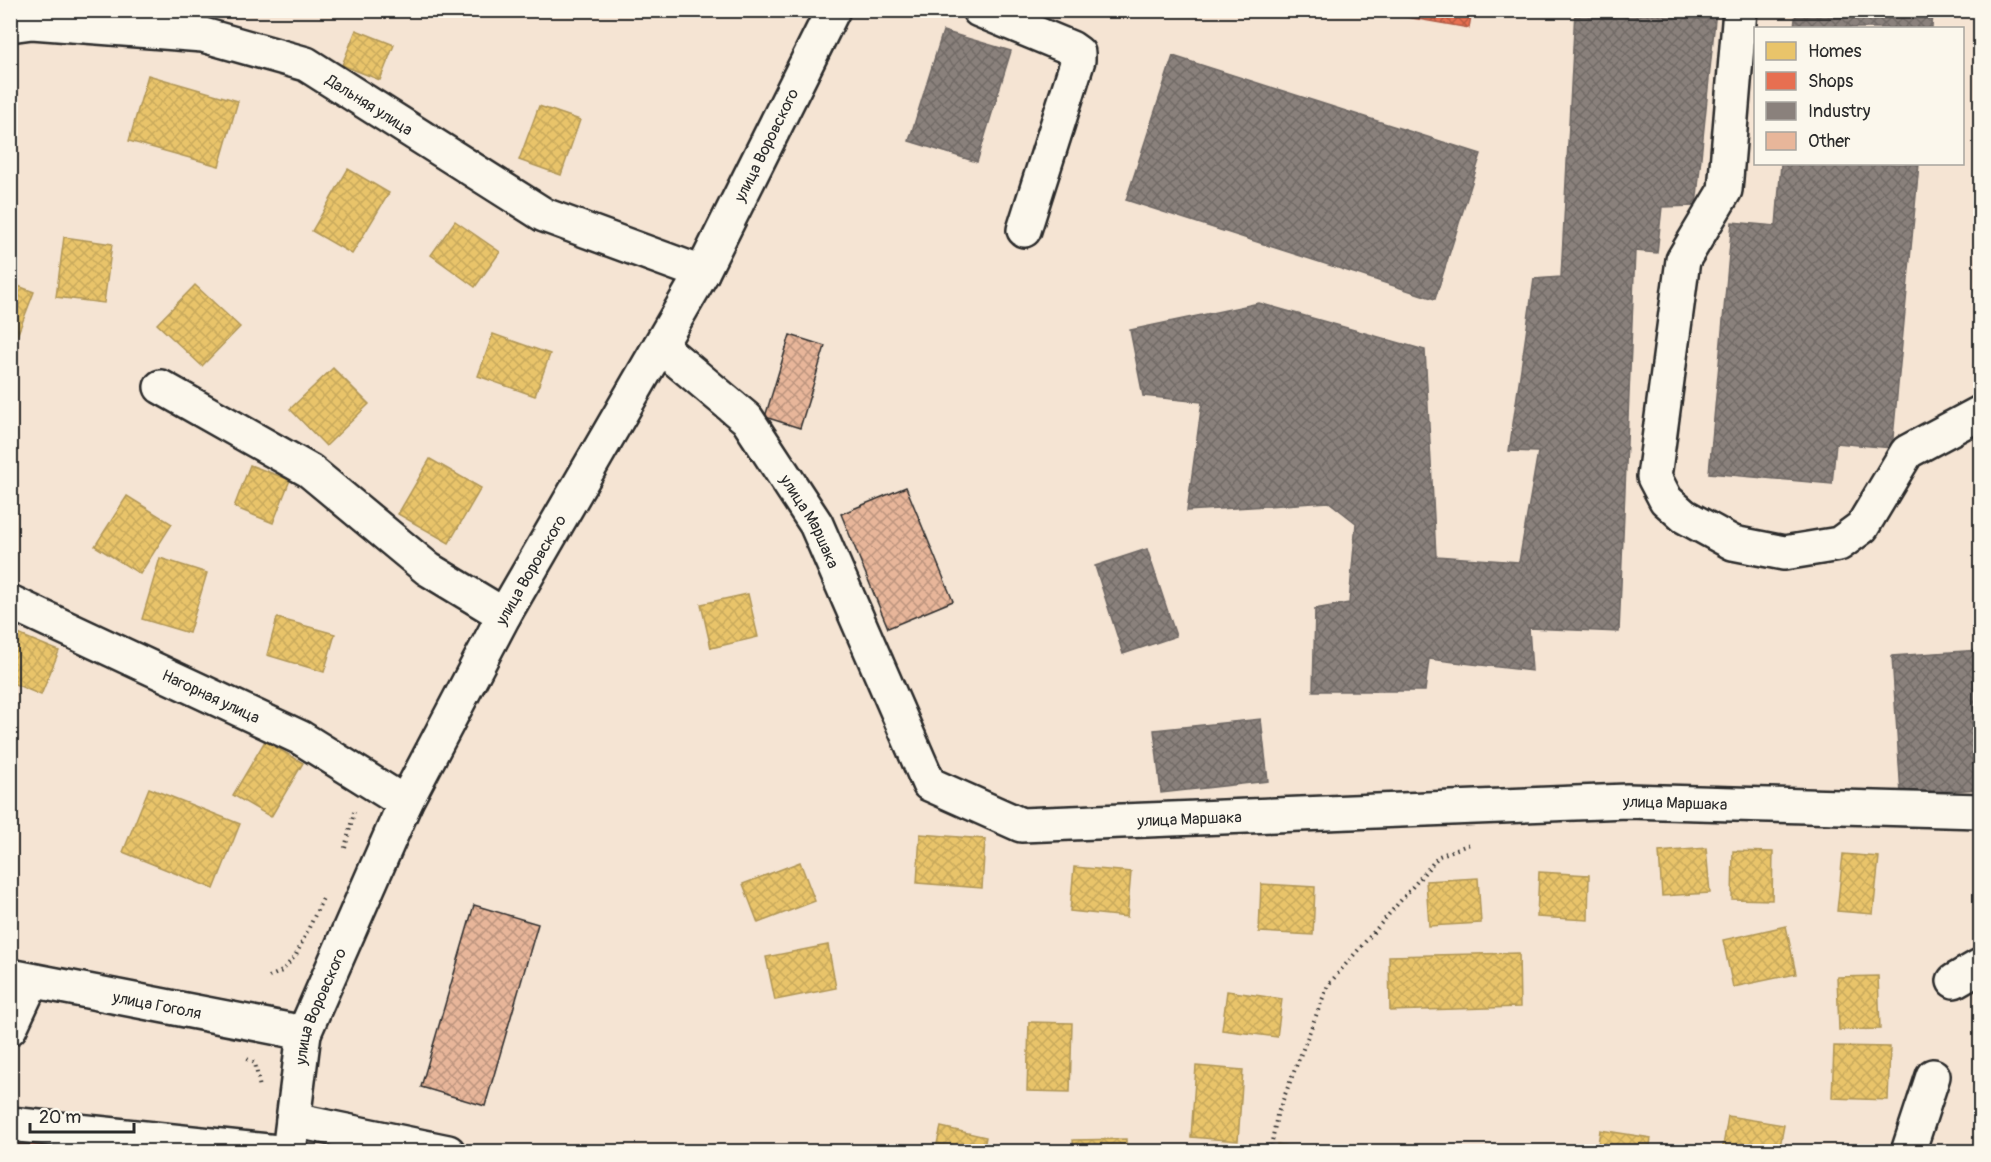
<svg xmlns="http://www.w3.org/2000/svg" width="1991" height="1162" font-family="Pangolin,sans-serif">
<defs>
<pattern id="homes-cross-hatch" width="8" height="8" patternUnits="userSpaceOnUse" patternTransform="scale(1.5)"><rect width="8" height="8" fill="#e9c46a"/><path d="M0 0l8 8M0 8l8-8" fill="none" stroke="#c8a95c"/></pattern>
<pattern id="shops-cross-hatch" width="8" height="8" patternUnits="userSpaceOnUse" patternTransform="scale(1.5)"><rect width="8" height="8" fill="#e76f51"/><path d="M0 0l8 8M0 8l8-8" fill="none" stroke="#bb5b43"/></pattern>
<pattern id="industry-cross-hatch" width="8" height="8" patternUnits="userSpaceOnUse" patternTransform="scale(1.5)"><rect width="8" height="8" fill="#8a817c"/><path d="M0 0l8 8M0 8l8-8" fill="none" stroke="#716a66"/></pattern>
<pattern id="building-cross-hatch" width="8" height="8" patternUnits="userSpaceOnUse" patternTransform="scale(1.5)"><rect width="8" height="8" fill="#e8b69a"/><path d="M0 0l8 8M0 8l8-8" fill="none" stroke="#bc947e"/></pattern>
</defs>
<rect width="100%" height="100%" fill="#f5e4d3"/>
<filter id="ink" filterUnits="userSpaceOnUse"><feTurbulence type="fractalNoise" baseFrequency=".0167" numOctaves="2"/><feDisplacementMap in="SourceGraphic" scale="12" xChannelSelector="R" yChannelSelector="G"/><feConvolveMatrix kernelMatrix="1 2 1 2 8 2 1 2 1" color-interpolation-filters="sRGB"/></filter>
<g filter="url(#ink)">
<g fill="url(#homes-cross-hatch)" stroke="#b09657" stroke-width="1.5">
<polygon points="356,30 394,45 380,80 342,65"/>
<polygon points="148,75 238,101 219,166 129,141"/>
<polygon points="539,106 580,120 561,175 519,160"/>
<polygon points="348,169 389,193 352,254 312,231"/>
<polygon points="455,221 500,252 475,287 431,255"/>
<polygon points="64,237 112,244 104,303 56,297"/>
<polygon points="10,283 34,292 17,336 10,333"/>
<polygon points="195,285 240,327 202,366 157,324"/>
<polygon points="493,334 550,354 535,396 478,376"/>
<polygon points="333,368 369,404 326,446 290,409"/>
<polygon points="430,459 481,488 449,543 398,514"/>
<polygon points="250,465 290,480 273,523 234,507"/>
<polygon points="127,496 172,524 140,574 95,546"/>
<polygon points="160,558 207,573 189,633 142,619"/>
<polygon points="748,594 758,637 711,648 701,604"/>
<polygon points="277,618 335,634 324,672 267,655"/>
<polygon points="18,634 59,651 41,695 10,682 10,654"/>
<polygon points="265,741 303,763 271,817 233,795"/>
<polygon points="149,788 240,824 214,889 123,852"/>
<polygon points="920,834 985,839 982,888 917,883"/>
<polygon points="1706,848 1710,893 1662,896 1659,852"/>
<polygon points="1733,851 1773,852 1772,900 1732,899"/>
<polygon points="1843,854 1879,857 1873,914 1837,911"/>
<polygon points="800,862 815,901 758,923 743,884"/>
<polygon points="1074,867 1131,872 1127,917 1070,911"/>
<polygon points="1539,872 1589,875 1588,920 1537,917"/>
<polygon points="1478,878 1481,923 1429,926 1426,881"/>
<polygon points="1261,884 1315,887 1313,935 1259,932"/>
<polygon points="1786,926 1796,974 1733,987 1723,940"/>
<polygon points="828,945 836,988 775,1000 766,957"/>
<polygon points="1519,953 1520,1007 1390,1011 1389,956"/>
<polygon points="1878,976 1880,1029 1839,1030 1837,977"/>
<polygon points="1227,991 1282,999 1277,1037 1222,1030"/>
<polygon points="1029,1022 1072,1023 1070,1092 1027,1091"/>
<polygon points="1834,1046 1890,1047 1888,1100 1832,1098"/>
<polygon points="1196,1066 1243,1070 1238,1141 1191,1137"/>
<polygon points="1728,1116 1784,1125 1779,1152 1722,1152"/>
<polygon points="941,1127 986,1137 983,1152 935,1152"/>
<polygon points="1600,1130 1651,1138 1649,1152 1597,1152"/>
<polygon points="1126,1139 1126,1152 1074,1152 1073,1140"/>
<polygon points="1277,1144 1322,1152 1275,1152"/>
</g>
<g fill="url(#shops-cross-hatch)" stroke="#af5b46" stroke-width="1.5">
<polygon points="1366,10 1472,10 1469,28"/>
<polygon points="10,1135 186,1152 10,1152"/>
</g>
<g fill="url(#industry-cross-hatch)" stroke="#6e6764" stroke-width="1.5">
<polygon points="1575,10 1716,10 1696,206 1662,207 1657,253 1635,251 1619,632 1529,628 1532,671 1429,659 1425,691 1313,691 1315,609 1349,603 1356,523 1329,502 1187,511 1202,402 1143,396 1130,330 1259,303 1425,350 1436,556 1519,562 1538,452 1509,451 1534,279 1561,277"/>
<polygon points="1796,10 1933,10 1932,28 1794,28"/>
<polygon points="943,31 1011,51 977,162 909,141"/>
<polygon points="1173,56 1481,154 1435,299 1126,200"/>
<polygon points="1781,164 1919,164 1892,448 1836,443 1832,484 1709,473 1732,222 1776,226"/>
<polygon points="1147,549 1176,636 1123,654 1095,566"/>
<polygon points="1980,650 1980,789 1901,794 1892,656"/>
<polygon points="1261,719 1268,781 1161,793 1154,730"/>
</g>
<g fill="url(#building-cross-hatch)" stroke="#2b2b2b" stroke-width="1.5">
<polygon points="790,335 825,346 800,428 765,417"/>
<polygon points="906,487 953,601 888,628 841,514"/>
<polygon points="474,905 538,924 485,1106 421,1087"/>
</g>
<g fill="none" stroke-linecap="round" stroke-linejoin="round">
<g stroke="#2b2b2b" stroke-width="38">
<g id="minor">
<polyline points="979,10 1071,48 1078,53 1078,60 1024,230"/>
<polyline points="1740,10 1725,190 1683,260 1654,477 1666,500 1684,516 1733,543 1784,553 1839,544 1862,527 1907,452 1980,413"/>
<path id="s1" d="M10,25L32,22L203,35L306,64L544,215L702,273"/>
<path id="s2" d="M660,346L747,419L816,524L929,784L1021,825L1627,801L1980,811"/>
<polyline points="161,387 310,471 428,569 504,615"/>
<path id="s3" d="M10,602L301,738L405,803"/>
<path id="s4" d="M10,976L304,1033"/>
<polyline points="1954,981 1980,966"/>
<polyline points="10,1028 32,981"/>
<polyline points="293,1120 448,1152"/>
<polyline points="10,1124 278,1152"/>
<path id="s5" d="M289,1152L304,1033L405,803L504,615L702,273L833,10"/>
<polyline points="1908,1152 1933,1076"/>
</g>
</g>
<g stroke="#2b2b2b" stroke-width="4" stroke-dasharray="1.5 4.5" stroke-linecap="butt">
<polyline points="345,848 354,812"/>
<polyline points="269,977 282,971 296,955 324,896"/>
<polyline points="247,1059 255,1063 260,1088"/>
<polyline points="1270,1152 1277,1115 1328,985 1439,856 1470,844"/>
</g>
<use href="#minor" stroke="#fbf7ec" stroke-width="33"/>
</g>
</g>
<g text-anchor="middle" stroke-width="6" stroke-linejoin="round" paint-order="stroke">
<g font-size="16" fill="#2b2b2b" stroke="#fbf7ec">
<text dy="6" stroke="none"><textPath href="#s1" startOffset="376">Дальняя улица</textPath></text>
<text dy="6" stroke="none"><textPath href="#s5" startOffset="1122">улица Воровского</textPath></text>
<text dy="6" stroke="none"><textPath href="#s2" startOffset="234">улица Маршака</textPath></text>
<text dy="6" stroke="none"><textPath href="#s5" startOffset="636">улица Воровского</textPath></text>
<text dy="6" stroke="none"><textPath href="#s3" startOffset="222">Нагорная улица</textPath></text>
<text dy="6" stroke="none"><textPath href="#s2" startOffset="1278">улица Маршака</textPath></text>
<text dy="6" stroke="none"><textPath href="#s2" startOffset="792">улица Маршака</textPath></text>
<text dy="6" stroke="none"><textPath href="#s4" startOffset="150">улица Гоголя</textPath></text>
<text dy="6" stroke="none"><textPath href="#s5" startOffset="150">улица Воровского</textPath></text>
</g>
</g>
<rect width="1991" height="1162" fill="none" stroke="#fbf7ec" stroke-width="36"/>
<rect x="18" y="18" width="1955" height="1126" fill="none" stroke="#2b2b2b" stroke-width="2" filter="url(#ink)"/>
<rect x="1754" y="27" width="210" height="138" fill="#fbf7ec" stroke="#a8a59f" stroke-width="1.5"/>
<rect x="1766" y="42" width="30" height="18" fill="#e9c46a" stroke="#a8a59f" stroke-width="1.5"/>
<text x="1808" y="57" font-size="18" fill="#2b2b2b">Homes</text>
<rect x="1766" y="72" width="30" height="18" fill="#e76f51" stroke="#a8a59f" stroke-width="1.5"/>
<text x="1808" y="87" font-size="18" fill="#2b2b2b">Shops</text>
<rect x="1766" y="102" width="30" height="18" fill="#8a817c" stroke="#a8a59f" stroke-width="1.5"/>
<text x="1808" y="117" font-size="18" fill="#2b2b2b">Industry</text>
<rect x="1766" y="132" width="30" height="18" fill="#e8b69a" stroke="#a8a59f" stroke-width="1.5"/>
<text x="1808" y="147" font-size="18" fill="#2b2b2b">Other</text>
<path d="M30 1123v9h104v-9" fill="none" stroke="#2b2b2b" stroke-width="3"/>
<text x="39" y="1123" font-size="18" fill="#2b2b2b" stroke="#fbf7ec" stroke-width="4.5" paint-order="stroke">20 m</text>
</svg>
